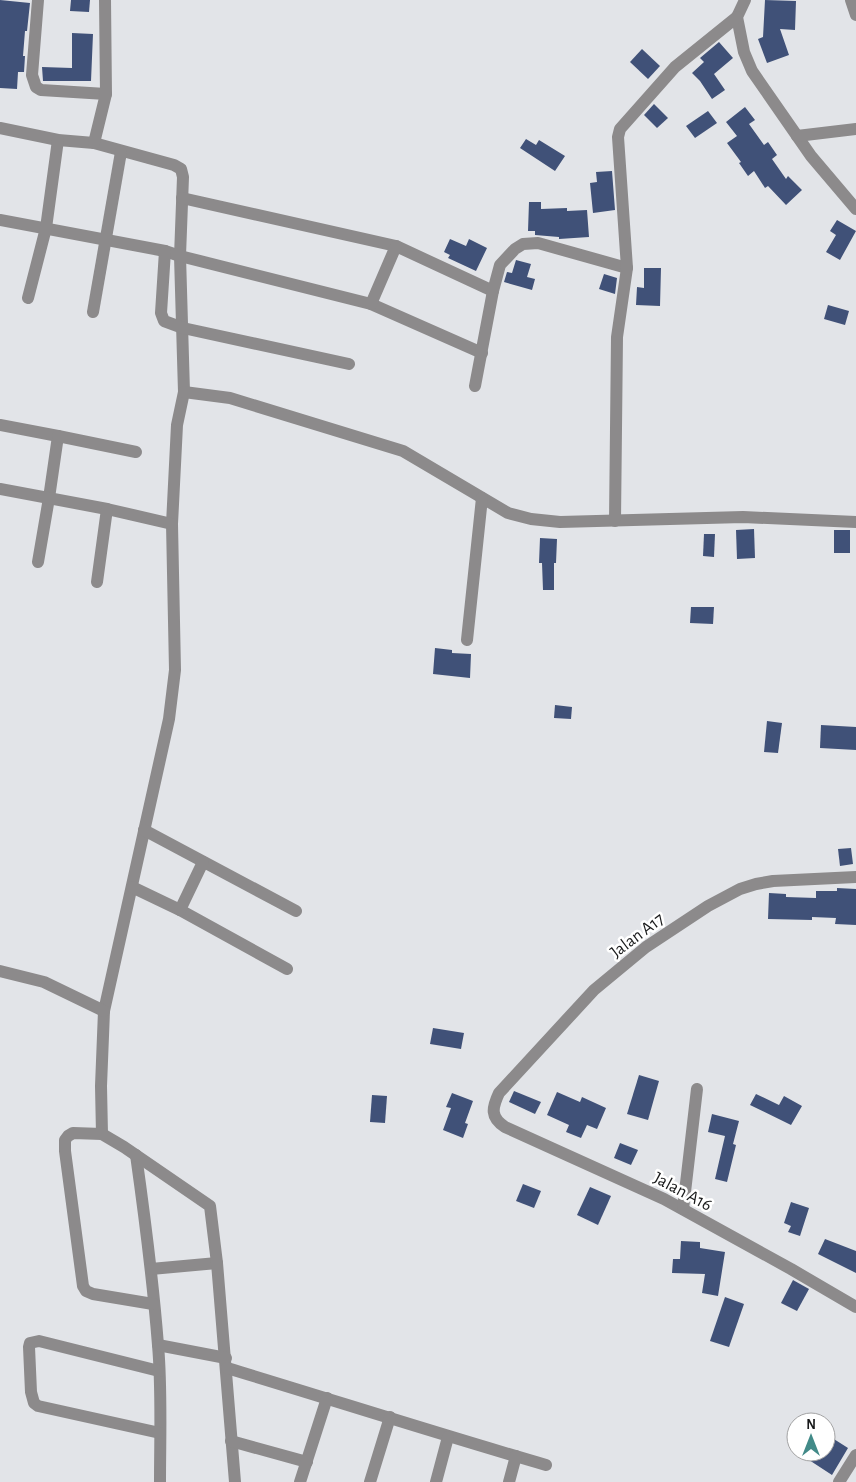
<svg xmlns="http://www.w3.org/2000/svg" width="856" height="1482" font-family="'Alegreya Sans',sans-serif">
<rect width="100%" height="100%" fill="#e2e4e8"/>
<g fill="#405178">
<polygon points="0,0 30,3 27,31 25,31 23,56 25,56 24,72 18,72 17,89 0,88"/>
<polygon points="71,0 90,0 89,12 70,11"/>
<polygon points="765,0 796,1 795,30 780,29 789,55 767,63 758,39 763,37"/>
<polygon points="72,33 93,34 91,81 43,81 42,67 72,68"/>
<polygon points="719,42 733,58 714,74 725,90 712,99 700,81 692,73 704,62 700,58"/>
<polygon points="642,49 660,66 648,79 630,62"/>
<polygon points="654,104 668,118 657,128 644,115"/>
<polygon points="745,107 755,120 749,124 764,145 768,142 777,155 772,159 786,179 788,176 802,190 786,205 768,186 765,188 754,171 748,176 739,163 741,162 727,143 737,136 726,122"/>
<polygon points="708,111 717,123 695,138 686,126"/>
<polygon points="526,139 536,145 539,140 565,156 555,171 520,148"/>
<polygon points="612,171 615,210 593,213 590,183 597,182 596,172"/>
<polygon points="529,202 541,202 541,209 567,208 567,211 587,210 589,237 559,239 559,237 535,235 535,231 528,231"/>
<polygon points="837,220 856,231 840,260 826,252 836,235 830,231"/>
<polygon points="450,239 466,246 469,239 487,248 476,271 448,258 450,255 444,252"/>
<polygon points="516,260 531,264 527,277 535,279 532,290 504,282 507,272 512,273"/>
<polygon points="644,268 661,268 660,306 636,305 637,287 644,288"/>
<polygon points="604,274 617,278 615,294 599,289"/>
<polygon points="828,305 849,311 845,325 824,319"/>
<polygon points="754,529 755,558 737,559 736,530"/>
<rect x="834" y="530" width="16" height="23"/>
<polygon points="704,534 715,534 714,557 703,556"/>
<polygon points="540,538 557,539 556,563 554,563 554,590 543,590 542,563 539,563"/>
<polygon points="691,607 714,607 713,624 690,623"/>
<polygon points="435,648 452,650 452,653 471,654 470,678 433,674"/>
<polygon points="555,705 572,707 571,719 554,718"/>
<polygon points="767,721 782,723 778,753 764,752"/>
<polygon points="821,725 856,727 856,750 820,748"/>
<polygon points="851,848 853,864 840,866 838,849"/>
<polygon points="837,888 856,889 856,925 835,924 836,918 812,917 812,920 768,919 769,893 786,894 786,897 816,898 816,891 837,891"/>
<polygon points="433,1028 464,1033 461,1049 430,1044"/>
<polygon points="639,1075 659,1081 648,1120 627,1114"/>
<polygon points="514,1091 541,1102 535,1114 509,1102"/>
<polygon points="557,1092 580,1102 582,1097 606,1108 597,1129 587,1125 581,1138 566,1132 569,1125 547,1115"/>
<polygon points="452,1093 473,1101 465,1123 468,1124 463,1138 443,1130 451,1108 446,1107"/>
<polygon points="756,1094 779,1105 784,1096 802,1106 791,1125 750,1105"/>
<polygon points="372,1095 387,1096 385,1123 370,1122"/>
<polygon points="712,1114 739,1121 733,1144 736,1145 727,1182 715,1179 725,1136 708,1132"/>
<polygon points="620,1143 638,1150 631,1165 614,1158"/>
<polygon points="523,1184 541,1191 534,1208 516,1201"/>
<polygon points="590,1187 611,1196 598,1225 577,1215"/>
<polygon points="791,1202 809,1208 800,1236 788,1232 791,1226 784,1223"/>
<polygon points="825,1239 856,1251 856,1273 818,1254"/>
<polygon points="681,1241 700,1242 700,1248 725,1252 718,1296 702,1293 705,1274 672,1273 673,1259 680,1259"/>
<polygon points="793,1280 809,1289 797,1311 781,1303"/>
<polygon points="725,1297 744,1304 729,1347 710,1341"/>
<polygon points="826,1434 848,1448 832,1475 809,1460 814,1452 826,1452"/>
</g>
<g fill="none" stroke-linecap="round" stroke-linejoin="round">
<g stroke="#8c8a8b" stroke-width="12">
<polyline points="38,0 32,75 36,87 41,90 106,94"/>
<polyline points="745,0 737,17 744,52 752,71 811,156 856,209"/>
<polyline points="851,0 856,15"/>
<polyline points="0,128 58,140 94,143 174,165 181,169 183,177 180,256 184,392 177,425 172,524 175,670 169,719 104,1011 101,1086 102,1134"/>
<polyline points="797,136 856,129"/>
<polyline points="94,143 106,94 105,0"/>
<polyline points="182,198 396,246 493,291"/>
<polyline points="0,220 165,251 180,256 371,304 482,353"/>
<polyline points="165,251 161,313 164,321 183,328 349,364"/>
<polyline points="28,298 46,228 58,140"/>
<polyline points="371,304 396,246"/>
<polyline points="93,312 121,152"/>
<polyline points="475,386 493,291 500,265 515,249 523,244 538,243 627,268"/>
<polyline points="184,392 230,398 403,451 508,513 531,519 560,522 743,517 856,522"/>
<polyline points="0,425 58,436 49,498 38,562"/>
<polyline points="58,436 136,452"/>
<polyline points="0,489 107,509 172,524"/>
<polyline points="615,521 617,337 627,268 618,137 620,129 675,67 737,17"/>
<polyline points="97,582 107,509"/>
<polyline points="467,640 482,498"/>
<polyline points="144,830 296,911"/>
<path d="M856,877L773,881L756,884L740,889L708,906L646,947L594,990L499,1093C492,1108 490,1117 505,1127L664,1199L791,1269L856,1307"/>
<polyline points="132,887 180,910 287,969"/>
<polyline points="180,910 203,862"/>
<polyline points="0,971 44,982 104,1011"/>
<path d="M136,1155C145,1219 153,1281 158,1345C162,1390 160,1436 160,1482"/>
<polyline points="683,1209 697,1089"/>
<polyline points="151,1269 217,1263"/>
<polyline points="153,1304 93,1294 86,1291 83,1286 65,1151 65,1140 68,1136 73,1133 102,1134 124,1147 210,1206 217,1263 235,1482"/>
<polyline points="158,1345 226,1358"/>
<path d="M227,1368C333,1400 439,1434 546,1465"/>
<polyline points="159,1371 39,1341 30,1343 29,1347 31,1392 34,1403 38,1406 160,1433"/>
<polyline points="231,1441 307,1462"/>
<polyline points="300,1482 327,1398"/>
<polyline points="370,1482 390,1417"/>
<polyline points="436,1482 448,1437"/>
<polyline points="509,1482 516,1456"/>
<polyline points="839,1482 856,1455"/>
</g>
</g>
<g text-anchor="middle" stroke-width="5" stroke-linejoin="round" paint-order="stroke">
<g font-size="18" fill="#191a1b" stroke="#fff">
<text transform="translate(637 935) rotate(-37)" y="6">Jalan A17</text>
<text transform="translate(683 1191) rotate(28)" y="6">Jalan A16</text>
</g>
</g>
<g transform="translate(811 1437)"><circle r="24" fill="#ffffff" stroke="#a3a3a4"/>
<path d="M0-4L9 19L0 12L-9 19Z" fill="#428a88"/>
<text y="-8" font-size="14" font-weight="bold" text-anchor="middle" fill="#191a1b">N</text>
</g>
</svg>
